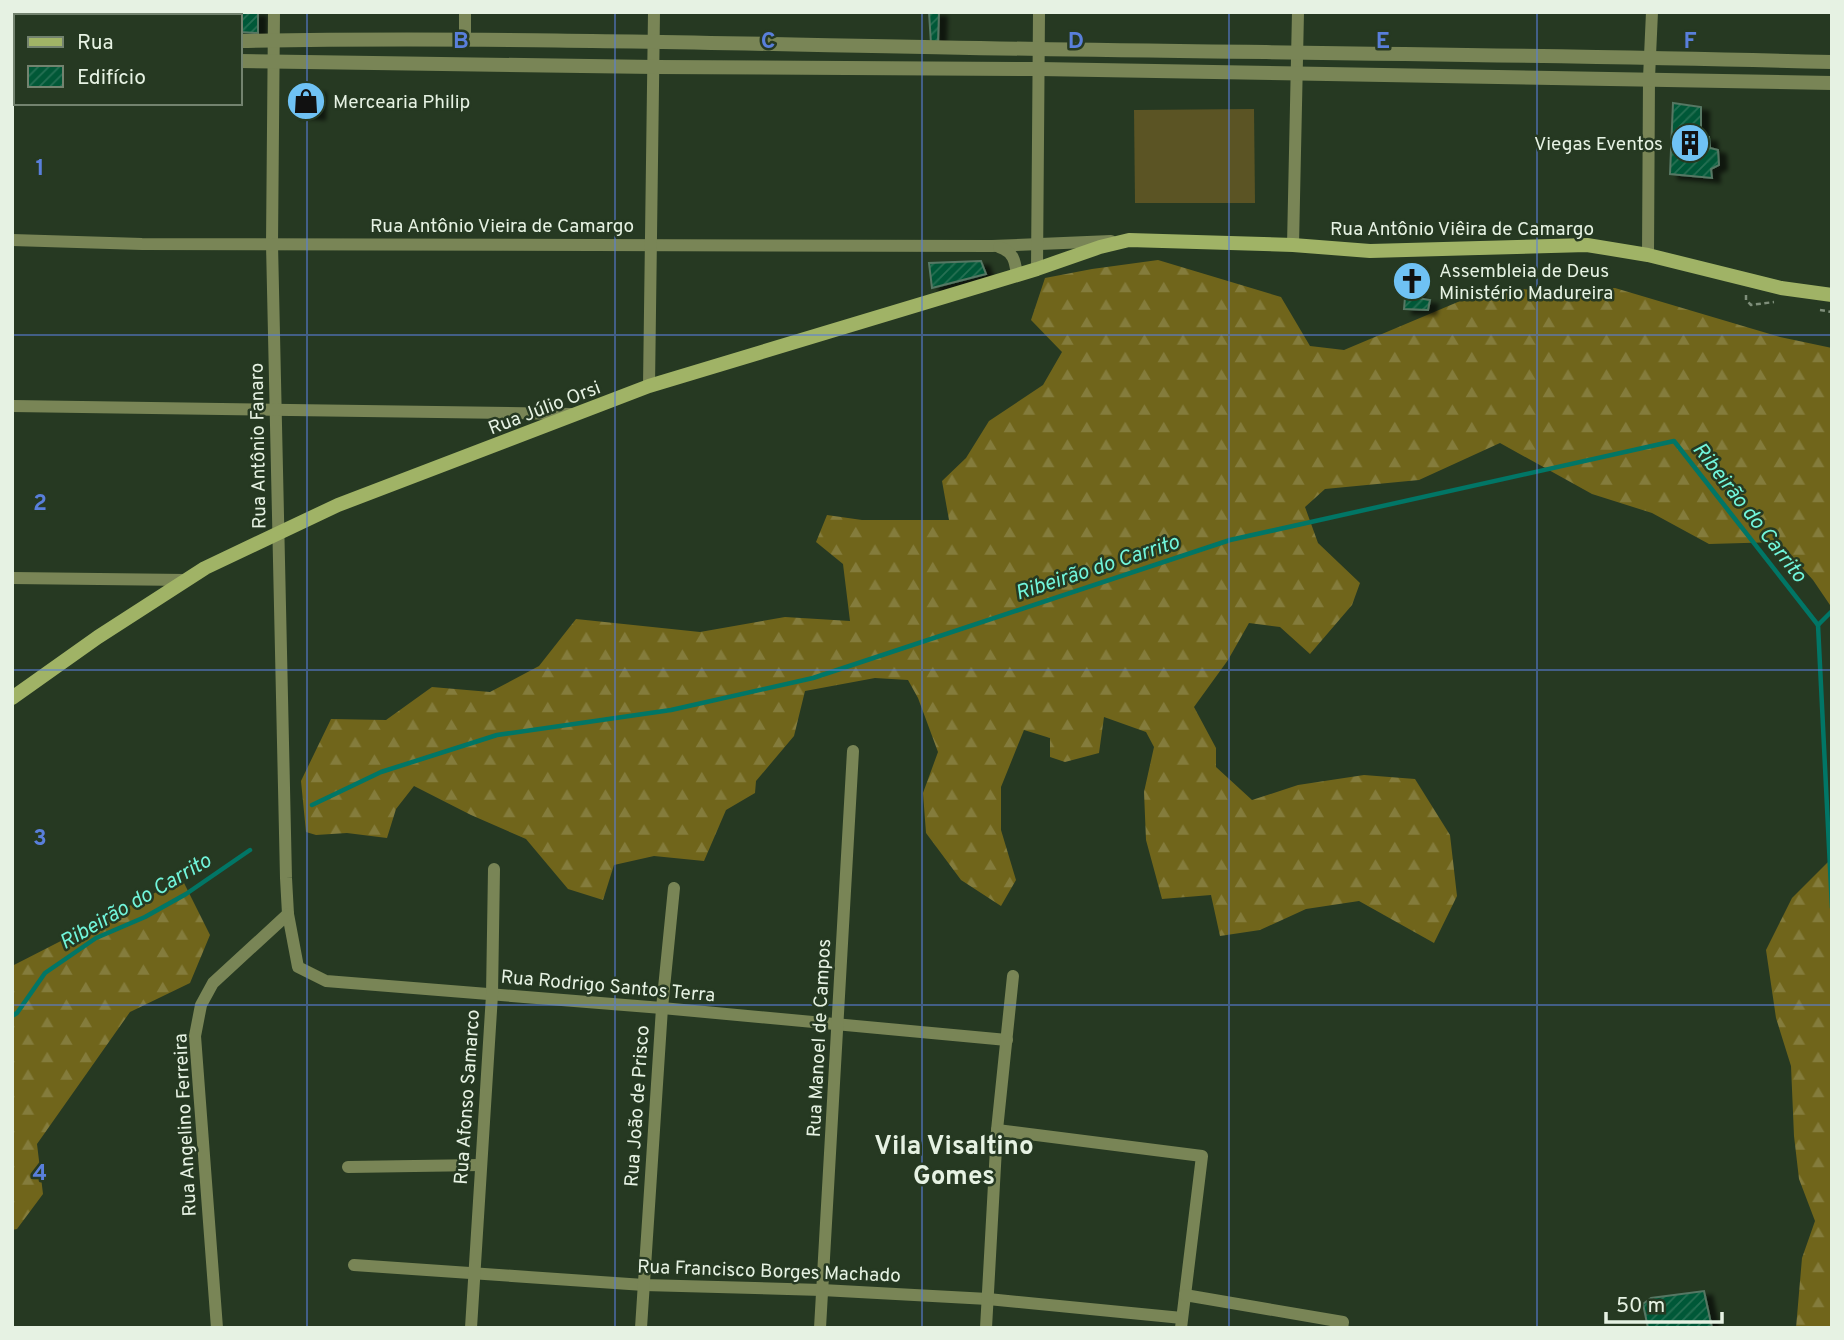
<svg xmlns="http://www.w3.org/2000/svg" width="1844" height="1340" font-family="Overpass,sans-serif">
<defs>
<pattern id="forest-firs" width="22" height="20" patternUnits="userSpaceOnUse" patternTransform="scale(1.75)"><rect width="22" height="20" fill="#70651b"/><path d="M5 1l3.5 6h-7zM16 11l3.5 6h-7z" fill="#847c3c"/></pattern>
<pattern id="building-hatch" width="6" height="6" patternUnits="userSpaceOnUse" patternTransform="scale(1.75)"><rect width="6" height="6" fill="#015837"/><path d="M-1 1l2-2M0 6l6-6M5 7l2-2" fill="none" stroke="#267054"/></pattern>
<filter id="shadow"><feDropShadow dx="8" dy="4.5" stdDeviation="2" flood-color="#0009"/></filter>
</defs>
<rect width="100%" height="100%" fill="#263922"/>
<g fill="url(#forest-firs)">
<polygon points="1158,260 1281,297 1310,346 1344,350 1491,288 1574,291 1615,288 1780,337 1832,348 1832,608 1813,580 1779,542 1709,544 1652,513 1592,494 1500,443 1419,480 1325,489 1305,507 1318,543 1360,583 1352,605 1310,654 1280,627 1249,623 1228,660 1194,707 1216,748 1216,767 1252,800 1298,785 1364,775 1415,779 1450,835 1457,896 1434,943 1359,901 1306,909 1260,930 1220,936 1211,895 1162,899 1146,840 1144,792 1154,747 1146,732 1104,717 1099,753 1065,762 1050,757 1050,738 1024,730 1001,787 1001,830 1016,880 1001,906 961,880 926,833 923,793 938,752 918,698 908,680 875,678 805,691 794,736 756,781 755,793 726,810 704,861 654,856 614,865 603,900 568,889 526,839 471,815 414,786 396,809 387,838 347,833 316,835 306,832 301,781 331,719 386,720 432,687 490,692 539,666 576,619 700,632 785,617 850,621 843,564 816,542 827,515 862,520 949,520 942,481 966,458 989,421 1043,385 1062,352 1031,320 1045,278 1092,269"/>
<polygon points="1832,858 1832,1328 1796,1328 1802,1258 1815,1221 1799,1179 1794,1136 1791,1066 1776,1018 1766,950 1792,898"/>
<polygon points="182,879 210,935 190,983 130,1012 37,1144 43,1194 17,1229 12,1230 12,966"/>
</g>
<polygon fill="#5b5424" points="1254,109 1255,203 1135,203 1134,110"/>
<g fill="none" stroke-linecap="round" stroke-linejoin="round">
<g stroke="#017666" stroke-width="4.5">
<polyline points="1818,625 1832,908"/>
<polyline points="1818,625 1832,611"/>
<polyline points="312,805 381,772 497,735 671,710 813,678 1230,540 1674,441 1818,625"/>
<polyline points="12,1016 17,1013 45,973 96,938 145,917 186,894 250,850"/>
</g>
</g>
<g fill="url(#building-hatch)" stroke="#567764" stroke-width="2" filter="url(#shadow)">
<polygon points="224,12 258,12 258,33 240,32 240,16 223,16"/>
<polygon points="929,12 939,12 938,44 931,44"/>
<polygon points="294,88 318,89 317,115 293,113"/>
<polygon points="1673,103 1701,107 1701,137 1709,137 1710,148 1718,150 1719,165 1711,169 1712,178 1670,174"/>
<polygon points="981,261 986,274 932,288 929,263"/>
<polygon points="1408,264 1418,265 1416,298 1430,300 1428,310 1404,309"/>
<polygon points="1704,1291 1712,1328 1648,1328 1643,1304 1651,1298"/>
</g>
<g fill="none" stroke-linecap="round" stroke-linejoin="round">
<g stroke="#7e8e7a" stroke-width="2.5" stroke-dasharray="5 3.5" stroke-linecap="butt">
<polyline points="1746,295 1746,300 1751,305 1774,302"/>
<polyline points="1820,310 1832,312"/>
</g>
<g stroke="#798556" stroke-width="12">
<polyline points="274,12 272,244 286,878 288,914 298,967 326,981 662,1008 1007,1040"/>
<polyline points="465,40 465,12"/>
<polyline points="12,240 142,244 992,246 1111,241"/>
<polyline points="1293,245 1298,12"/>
<path d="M999,247C1014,252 1015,261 1017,275"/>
<polyline points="1648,255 1649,78 1652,12"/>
<polyline points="1037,269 1039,12"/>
<polyline points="649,386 654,12"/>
<polyline points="12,406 572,414"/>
<polyline points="12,578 186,580"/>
<polyline points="997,1130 1202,1156 1181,1328"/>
<polyline points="348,1167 481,1165"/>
<polyline points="354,1265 644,1285 822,1290 988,1299 1182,1318"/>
<polyline points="1185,1295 1343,1322 1342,1328"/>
<polyline points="217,1328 195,1036 201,1005 213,983 288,914"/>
<polyline points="471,1328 492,995 494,869"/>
<polyline points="641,1328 662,1008 674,888"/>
<polyline points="820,1328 853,751"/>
<polyline points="986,1328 997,1130 1013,976"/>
</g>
<g stroke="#798556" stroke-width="14">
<path d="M240,41C507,36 773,45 1040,49C1304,53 1568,55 1832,62"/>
<polyline points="12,45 16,45"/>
<polyline points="240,61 655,67 1039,69 1832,83"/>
<polyline points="12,66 16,65"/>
</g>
<polyline stroke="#a0b366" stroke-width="14" points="12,698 98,637 205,568 338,505 649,386 1037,269 1100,247 1129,240 1293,245 1370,251 1587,245 1648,255 1781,288 1832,295"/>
</g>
<path fill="none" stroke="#597fdb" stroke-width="2" stroke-opacity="0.55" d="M307,12V1328M615,12V1328M922,12V1328M1229,12V1328M1537,12V1328M12,335H1832M12,670H1832M12,1005H1832"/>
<defs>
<g id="shop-disc" transform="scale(2.0125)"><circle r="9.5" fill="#6fc2f4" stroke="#263922"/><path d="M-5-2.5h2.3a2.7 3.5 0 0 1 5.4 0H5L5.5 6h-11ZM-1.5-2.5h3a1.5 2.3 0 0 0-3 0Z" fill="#111"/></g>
<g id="building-disc" transform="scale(2.0125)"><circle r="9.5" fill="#6fc2f4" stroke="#263922"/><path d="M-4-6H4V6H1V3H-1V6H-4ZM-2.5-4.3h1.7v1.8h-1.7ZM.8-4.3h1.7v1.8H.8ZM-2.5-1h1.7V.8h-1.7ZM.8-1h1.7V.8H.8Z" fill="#111"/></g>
<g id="church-disc" transform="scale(2.0125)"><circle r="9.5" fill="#6fc2f4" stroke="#263922"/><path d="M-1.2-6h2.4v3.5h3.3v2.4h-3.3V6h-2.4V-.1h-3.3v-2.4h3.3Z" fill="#111"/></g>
</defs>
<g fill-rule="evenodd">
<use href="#shop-disc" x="306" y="101"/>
<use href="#building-disc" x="1690" y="143"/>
<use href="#church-disc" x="1412" y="281"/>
</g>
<g text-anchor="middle" stroke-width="5" stroke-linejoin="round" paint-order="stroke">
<g font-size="19" fill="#e6f2e3" stroke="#263922" text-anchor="start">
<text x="333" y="108">Mercearia Philip</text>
<text x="1663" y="150" text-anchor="end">Viegas Eventos</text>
<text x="1439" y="277">Assembleia de Deus<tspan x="1439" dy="22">Ministério Madureira</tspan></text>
</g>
<g font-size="19" fill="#e6f2e3" stroke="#263922">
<text x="502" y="232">Rua Antônio Vieira de Camargo</text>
<text x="1462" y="235">Rua Antônio Viêira de Camargo</text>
<text transform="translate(544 407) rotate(-21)" y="7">Rua Júlio Orsi</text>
<text transform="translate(257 446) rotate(-91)" y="7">Rua Antônio Fanaro</text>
<text transform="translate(608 985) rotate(5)" y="7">Rua Rodrigo Santos Terra</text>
<text transform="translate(818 1038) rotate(-87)" y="7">Rua Manoel de Campos</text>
<text transform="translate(466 1097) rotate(-86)" y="7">Rua Afonso Samarco</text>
<text transform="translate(636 1106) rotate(-86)" y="7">Rua João de Prisco</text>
<text transform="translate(184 1125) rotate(-93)" y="7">Rua Angelino Ferreira</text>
<text transform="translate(769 1270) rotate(2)" y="7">Rua Francisco Borges Machado</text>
</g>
<g font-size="21" font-style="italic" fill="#71f5db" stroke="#263922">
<text transform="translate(1750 512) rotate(52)" y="7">Ribeirão do Carrito</text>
<text transform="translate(1097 567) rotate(-18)" y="7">Ribeirão do Carrito</text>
<text transform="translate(135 901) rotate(-30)" y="7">Ribeirão do Carrito</text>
</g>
<g font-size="26" font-weight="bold" fill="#e6f2e3" stroke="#263922">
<text x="954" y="1154">Vila Visaltino<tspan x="954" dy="30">Gomes</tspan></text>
</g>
</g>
<g font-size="23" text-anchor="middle" font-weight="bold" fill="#597fdb" stroke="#263922" stroke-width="5" stroke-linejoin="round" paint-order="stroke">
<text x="461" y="48">B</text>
<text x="768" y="48">C</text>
<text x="1076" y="48">D</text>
<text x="1383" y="48">E</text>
<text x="1690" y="48">F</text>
<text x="40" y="175">1</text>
<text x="40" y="510">2</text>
<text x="40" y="845">3</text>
<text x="40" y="1180">4</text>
</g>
<rect width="1844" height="1340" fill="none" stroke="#e6f2e3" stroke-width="28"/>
<rect x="14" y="14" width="228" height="91" fill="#263922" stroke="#73836f" stroke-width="2"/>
<rect x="28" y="37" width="35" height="10" fill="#a0b366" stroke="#73836f" stroke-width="2"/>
<text x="77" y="49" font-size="21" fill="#e6f2e3">Rua</text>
<rect x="28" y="66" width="35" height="21" fill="url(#building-hatch)" stroke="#73836f" stroke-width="2"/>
<text x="77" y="84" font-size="21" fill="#e6f2e3">Edifício</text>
<path d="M1606 1312v10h116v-10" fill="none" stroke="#e6f2e3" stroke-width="3.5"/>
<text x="1616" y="1312" font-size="21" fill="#e6f2e3" stroke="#263922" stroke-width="5" paint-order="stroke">50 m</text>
</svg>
